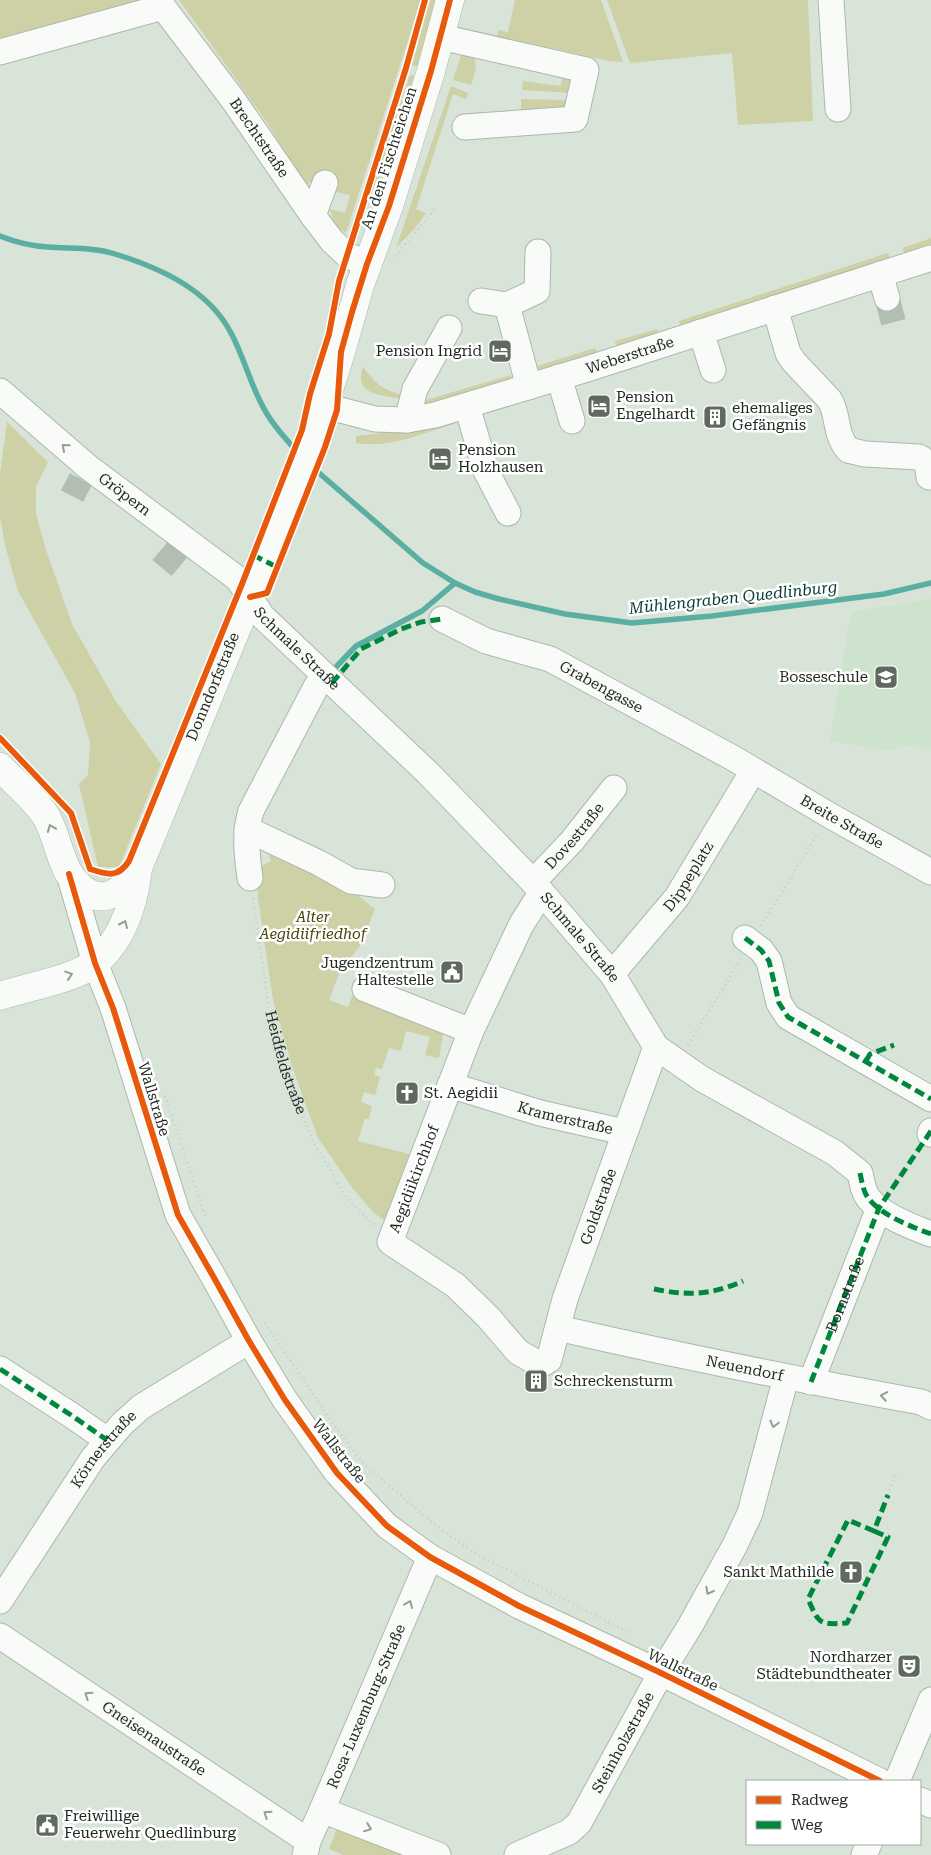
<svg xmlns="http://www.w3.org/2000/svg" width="931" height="1855" font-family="'Roboto Serif',serif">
<rect width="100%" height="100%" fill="#d7e4d7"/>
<polygon fill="#cee3ce" points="931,599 931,749 904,745 890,751 830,741 851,612"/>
<g fill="#ced1a6">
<polygon points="0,0 147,0 0,46"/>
<path d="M179,0H421L346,233C337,228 332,220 330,209L345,213L350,195L332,191L323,173L306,185L264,118Z"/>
<polygon points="430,0 436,0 417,66 412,65"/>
<polygon points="515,0 601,0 623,62 609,61 529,43 527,50 497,42 498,30 508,32"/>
<polygon points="607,0 808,0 813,121 738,125 732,53 630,63"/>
<polygon points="462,52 474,56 476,68 471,85 453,80"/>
<polygon points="562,73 570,80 570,93 522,90 523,81 561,86"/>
<polygon points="410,75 414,76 371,203 367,201"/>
<polygon points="451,86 468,93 466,99 453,94 416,209 426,213 416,227 396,248"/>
<polygon points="521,99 566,100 568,104 565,108 521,114"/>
<polygon points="931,238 931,244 904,254 903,248"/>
<polygon points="888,253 890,259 680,326 679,321"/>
<polygon points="657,329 659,334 616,346 615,341"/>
<polygon points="595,348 597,352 532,372 531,368"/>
<path d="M363,367C379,387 380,388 405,396L403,399C383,395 353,396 363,367Z"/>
<polygon points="511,375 512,379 423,405 419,402"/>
<path d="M453,420L454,424C423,433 389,449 356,443V436L407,430L411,433Z"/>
<polygon points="7,422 48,462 36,487 36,514 46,550 72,624 115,700 161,764 119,867 98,867 79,784 88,775 90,742 75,693 18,591 5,545 0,516 0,474"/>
<polygon points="268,851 322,868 375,909 360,946 340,971 329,1000 348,1007 355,989 445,1023 439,1058 425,1055 430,1037 406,1031 401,1051 389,1048 382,1069 376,1068 374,1075 380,1077 375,1095 364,1092 361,1102 372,1106 369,1119 365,1118 358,1141 412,1155 388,1223 374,1213 354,1190 318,1138 293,1069 273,1000 258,898 256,869 271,861"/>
<polygon points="338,1826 413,1855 343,1855 329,1849"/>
</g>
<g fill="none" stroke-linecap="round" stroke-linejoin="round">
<g stroke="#5baea2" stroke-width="5.5">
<path d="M0,236C15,242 31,246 48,247C70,249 94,247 115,254C160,268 208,289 231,333C243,355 249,380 261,403C270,422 285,438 299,454"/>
<polyline points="311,466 423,563 455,583 475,592 499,599 565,614 632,623 712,616 884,594 931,583"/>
<polyline points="336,667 356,646 422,611 455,583"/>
</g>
<g stroke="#b2beb2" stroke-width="25" stroke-dasharray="25 12" stroke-linecap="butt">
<polyline points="887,298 895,328"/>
<polyline points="72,496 81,479"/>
<polyline points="162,568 178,549"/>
</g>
<g stroke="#adb7ad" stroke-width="27">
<g id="minor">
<path id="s2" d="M160,0L163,7L234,101L313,216L332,241L347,255L367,264"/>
<polyline points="831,0 838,109"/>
<polyline points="441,37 586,70 575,119 465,127"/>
<polyline points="0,52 163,7"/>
<polyline points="313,216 325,183"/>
<polyline points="880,274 887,298"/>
<polyline points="481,301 507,305 529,387"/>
<polyline points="507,305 537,291 538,252"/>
<path d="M775,308L788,353L794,362L829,399C840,416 833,431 848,450L865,454L919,457C927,461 928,468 929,477"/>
<polyline points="701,332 713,370"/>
<polyline points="559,377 572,421"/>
<path id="s3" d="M0,391L88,467L238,579L262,616L428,773L533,882L612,974L656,1047L702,1079L835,1153L860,1173C862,1182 863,1192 869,1199C881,1215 912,1227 931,1234"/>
<path id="s4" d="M325,406L375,419L407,420L435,415L587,369L931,258"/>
<polyline points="467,406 486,471 508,513"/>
<polyline points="407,420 415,389 449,328"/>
<path id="s5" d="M442,619L486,641L550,659L733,758L829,815L931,872"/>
<polyline points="247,829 319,863 351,881 382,885"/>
<polyline points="69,874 95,963 113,1008 178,1215 213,1276 249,1341 285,1400 337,1473 387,1526 430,1557 519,1606 661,1673 880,1781"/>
<path d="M250,878C247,855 244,834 251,811L317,685L325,676"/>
<path id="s6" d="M533,882L572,841L614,788"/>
<path id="s7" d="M541,893L521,925L471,1031L390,1242L455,1285L488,1317L518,1352L541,1365L549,1360L565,1299L656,1047"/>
<polyline points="745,938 761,950 769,961 779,1003 788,1017 931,1099"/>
<path id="s8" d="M612,974L677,897L753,771"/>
<polyline points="365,989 471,1031"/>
<path id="s9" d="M450,1085L540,1113L624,1132"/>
<polyline points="930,1134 931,1131"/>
<path id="s10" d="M558,1328C679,1356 800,1380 921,1402L931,1407"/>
<polyline points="0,1369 71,1415 107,1440"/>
<polyline points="811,1382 879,1208"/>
<path id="s11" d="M0,1601L93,1458L122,1424L141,1407L249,1341"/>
<path id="s12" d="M0,1636L308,1841"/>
<polyline points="897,1781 931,1700"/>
<polyline points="920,1800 931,1805"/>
<polyline points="322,1810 438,1855"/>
<path id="s13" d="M305,1855L308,1841L322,1810L430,1557"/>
<path id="s14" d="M517,1855L569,1832L579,1823L661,1673L690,1626L735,1545L750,1513L786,1377"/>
<polyline points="864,1855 869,1844"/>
</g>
</g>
<g stroke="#adb7ad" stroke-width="29">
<g id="major">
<path d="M0,767C14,782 37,800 47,818C56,835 59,855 68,872C71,877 76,883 80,887C104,908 125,890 138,868"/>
<path id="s15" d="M0,996C25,988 52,983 77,973C118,956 134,908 138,868L309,453L341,352L360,285L389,206L431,71L450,0"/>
</g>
</g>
<g stroke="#cacdca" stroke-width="3" stroke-dasharray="1 4" stroke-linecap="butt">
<polyline points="395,256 435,209"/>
<polyline points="24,438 18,447 13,503 22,552 33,586 44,613 72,655 140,804"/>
<path id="s1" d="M253,898L268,1002L285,1070L313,1141L346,1197L374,1225"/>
<polyline points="761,926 818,833"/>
<polyline points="688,1045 741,959"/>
<polyline points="165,1096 206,1218"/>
<polyline points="265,1323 341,1435 365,1465 408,1502 439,1528 476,1554 630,1633"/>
<polyline points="888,1495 896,1473"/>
</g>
<use href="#minor" stroke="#f9fbf9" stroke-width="25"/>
<use href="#major" stroke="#f9fbf9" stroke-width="28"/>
<g stroke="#00873e" stroke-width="5" stroke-dasharray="10 5" stroke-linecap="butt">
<polyline points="253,555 277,567"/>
<polyline points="332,683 361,649 401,629 421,622 442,619"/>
<polyline points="745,938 761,950 769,961 779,1003 788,1017 931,1099"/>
<polyline points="866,1061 870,1054 894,1045"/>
<path d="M860,1173C862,1182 863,1192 869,1199C881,1215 912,1227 931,1234"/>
<path d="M654,1289C688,1296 712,1295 743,1281"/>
<polyline points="0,1369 71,1415 107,1440"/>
<path id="s16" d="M811,1382L879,1208L931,1131"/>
<path d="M874,1531L888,1537L847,1623C819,1625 819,1624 808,1599L848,1520L874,1531L888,1495"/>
</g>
<g stroke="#fff" stroke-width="9">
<g id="cycleway">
<polyline points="250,597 267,593 325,447 337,410 341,352 352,312 367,264 389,206 431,71 450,0"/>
<path d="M0,738L71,813L90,869C108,875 118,878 129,861L242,584L302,430L310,394L329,334L339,281L406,68L425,0"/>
<polyline points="69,874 95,963 113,1008 178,1215 213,1276 249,1341 285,1400 337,1473 387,1526 430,1557 519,1606 661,1673 880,1781"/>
</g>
</g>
<use href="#cycleway" stroke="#e8590c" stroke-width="6"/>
</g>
<defs><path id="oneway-chevron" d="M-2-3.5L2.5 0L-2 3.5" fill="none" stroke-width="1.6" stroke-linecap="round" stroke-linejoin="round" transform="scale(1.25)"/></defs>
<g stroke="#979c97">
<use href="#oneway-chevron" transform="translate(65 447) rotate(-139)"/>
<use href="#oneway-chevron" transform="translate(51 828) rotate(-112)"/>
<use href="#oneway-chevron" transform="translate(124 924) rotate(-66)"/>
<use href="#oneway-chevron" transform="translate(69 975) rotate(-18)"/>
<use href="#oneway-chevron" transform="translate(884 1396) rotate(-170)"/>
<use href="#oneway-chevron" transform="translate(774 1424) rotate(105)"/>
<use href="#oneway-chevron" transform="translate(709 1591) rotate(119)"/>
<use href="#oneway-chevron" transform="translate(409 1604) rotate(-67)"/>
<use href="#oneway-chevron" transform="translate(88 1695) rotate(-146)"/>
<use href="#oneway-chevron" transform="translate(267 1814) rotate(-146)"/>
<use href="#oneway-chevron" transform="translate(368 1828) rotate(21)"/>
</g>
<defs>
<g id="hotel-square" transform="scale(1.25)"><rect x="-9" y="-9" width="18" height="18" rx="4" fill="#5f695f" stroke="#fff"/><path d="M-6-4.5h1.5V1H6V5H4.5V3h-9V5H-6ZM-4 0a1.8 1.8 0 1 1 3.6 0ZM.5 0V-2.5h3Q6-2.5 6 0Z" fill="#fff"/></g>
<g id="building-square" transform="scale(1.25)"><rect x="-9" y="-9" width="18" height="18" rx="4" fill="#5f695f" stroke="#fff"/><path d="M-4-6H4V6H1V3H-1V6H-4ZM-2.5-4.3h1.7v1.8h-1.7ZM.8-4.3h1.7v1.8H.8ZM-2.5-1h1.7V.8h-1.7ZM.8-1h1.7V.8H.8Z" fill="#fff"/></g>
<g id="school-square" transform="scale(1.25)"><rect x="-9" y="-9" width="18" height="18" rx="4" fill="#5f695f" stroke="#fff"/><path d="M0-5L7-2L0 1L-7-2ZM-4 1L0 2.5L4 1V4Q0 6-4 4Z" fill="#fff"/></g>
<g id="civic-square" transform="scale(1.25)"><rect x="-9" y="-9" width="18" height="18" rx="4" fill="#5f695f" stroke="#fff"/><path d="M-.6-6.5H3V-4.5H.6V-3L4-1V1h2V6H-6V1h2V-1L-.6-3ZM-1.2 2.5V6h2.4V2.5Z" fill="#fff"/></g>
<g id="church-square" transform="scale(1.25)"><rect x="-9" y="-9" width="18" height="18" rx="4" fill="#5f695f" stroke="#fff"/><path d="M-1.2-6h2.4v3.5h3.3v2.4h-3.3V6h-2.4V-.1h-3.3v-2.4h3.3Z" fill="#fff"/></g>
<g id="theatre-square" transform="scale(1.25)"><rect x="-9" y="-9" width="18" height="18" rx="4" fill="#5f695f" stroke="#fff"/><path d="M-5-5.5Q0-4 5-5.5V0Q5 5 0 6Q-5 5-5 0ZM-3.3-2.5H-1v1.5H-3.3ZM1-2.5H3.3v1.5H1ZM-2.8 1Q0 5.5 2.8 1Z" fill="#fff"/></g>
</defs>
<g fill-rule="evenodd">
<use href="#hotel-square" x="500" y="351"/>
<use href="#hotel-square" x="599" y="406"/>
<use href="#building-square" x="715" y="417"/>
<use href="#hotel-square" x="440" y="459"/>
<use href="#school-square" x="886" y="677"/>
<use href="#civic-square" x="452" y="972"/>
<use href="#church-square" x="407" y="1093"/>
<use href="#building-square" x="536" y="1381"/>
<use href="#church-square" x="851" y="1572"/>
<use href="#theatre-square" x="909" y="1666"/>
<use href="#civic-square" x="47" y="1825"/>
</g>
<g text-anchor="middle" stroke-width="5" stroke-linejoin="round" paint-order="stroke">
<g font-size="15" fill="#1f271f" stroke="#fff">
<text dy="5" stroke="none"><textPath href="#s2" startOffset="170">Brechtstraße</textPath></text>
<text transform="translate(389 158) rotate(-72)" y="5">An den Fischteichen</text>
<text dy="5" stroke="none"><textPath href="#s4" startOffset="316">Weberstraße</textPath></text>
<text dy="5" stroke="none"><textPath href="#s3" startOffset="162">Gröpern</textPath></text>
<text dy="5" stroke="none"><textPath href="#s3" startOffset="395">Schmale Straße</textPath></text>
<text dy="5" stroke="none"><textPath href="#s15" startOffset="404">Donndorfstraße</textPath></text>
<text dy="5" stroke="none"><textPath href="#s5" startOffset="174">Grabengasse</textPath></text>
<text dy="5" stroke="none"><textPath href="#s5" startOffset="450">Breite Straße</textPath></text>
<text dy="5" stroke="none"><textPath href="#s6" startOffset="62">Dovestraße</textPath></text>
<text dy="5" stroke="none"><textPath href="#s8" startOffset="124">Dippeplatz</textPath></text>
<text dy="5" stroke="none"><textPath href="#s3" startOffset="800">Schmale Straße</textPath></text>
<text dy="5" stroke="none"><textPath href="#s1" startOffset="168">Heidfeldstraße</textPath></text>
<text transform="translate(154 1099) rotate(73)" y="5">Wallstraße</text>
<text dy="5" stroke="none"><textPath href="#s9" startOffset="120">Kramerstraße</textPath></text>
<text transform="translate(414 1179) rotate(-69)" y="5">Aegidiikirchhof</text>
<text dy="5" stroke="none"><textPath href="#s7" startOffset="748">Goldstraße</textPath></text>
<text dy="5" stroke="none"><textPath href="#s16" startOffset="94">Bornstraße</textPath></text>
<text dy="5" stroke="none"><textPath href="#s10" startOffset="191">Neuendorf</textPath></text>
<text dy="5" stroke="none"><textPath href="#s11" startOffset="184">Körnerstraße</textPath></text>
<text transform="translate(339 1451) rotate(52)" y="5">Wallstraße</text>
<text transform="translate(683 1670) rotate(26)" y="5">Wallstraße</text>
<text dy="5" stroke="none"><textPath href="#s13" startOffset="161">Rosa-Luxemburg-Straße</textPath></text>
<text dy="5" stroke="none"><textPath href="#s12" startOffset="185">Gneisenaustraße</textPath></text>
<text dy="5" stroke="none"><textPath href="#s14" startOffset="162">Steinholzstraße</textPath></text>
</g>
<g font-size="15" fill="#1f271f" stroke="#fff" text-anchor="start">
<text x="482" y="356" text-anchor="end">Pension Ingrid</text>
<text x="616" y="402">Pension<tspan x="616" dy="17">Engelhardt</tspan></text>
<text x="732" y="413">ehemaliges<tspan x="732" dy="17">Gefängnis</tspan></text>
<text x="458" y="455">Pension<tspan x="458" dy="17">Holzhausen</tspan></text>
<text x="868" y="682" text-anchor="end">Bosseschule</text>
<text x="434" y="968" text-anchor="end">Jugendzentrum<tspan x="434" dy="17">Haltestelle</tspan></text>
<text x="424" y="1098">St. Aegidii</text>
<text x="554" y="1386">Schreckensturm</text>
<text x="834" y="1577" text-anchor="end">Sankt Mathilde</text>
<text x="892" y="1662" text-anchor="end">Nordharzer<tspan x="892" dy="17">Städtebundtheater</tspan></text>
<text x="64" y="1821">Freiwillige<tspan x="64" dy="17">Feuerwehr Quedlinburg</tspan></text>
</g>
<g font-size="15" font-style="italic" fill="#4a4506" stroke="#fff">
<text x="313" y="922">Alter<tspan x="313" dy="17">Aegidiifriedhof</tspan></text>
</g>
<g font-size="16" font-style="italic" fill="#093b37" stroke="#fff">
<text transform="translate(733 597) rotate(-6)" y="6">Mühlengraben Quedlinburg</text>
</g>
</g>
<rect x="746" y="1780" width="175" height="65" fill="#ffffff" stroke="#a5a9a5"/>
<rect x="756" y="1796" width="25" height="8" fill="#e8590c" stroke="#a5a9a5"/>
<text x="791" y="1805" font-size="15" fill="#1f271f">Radweg</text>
<rect x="756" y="1821" width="25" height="8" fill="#00873e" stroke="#a5a9a5"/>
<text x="791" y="1830" font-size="15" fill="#1f271f">Weg</text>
</svg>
